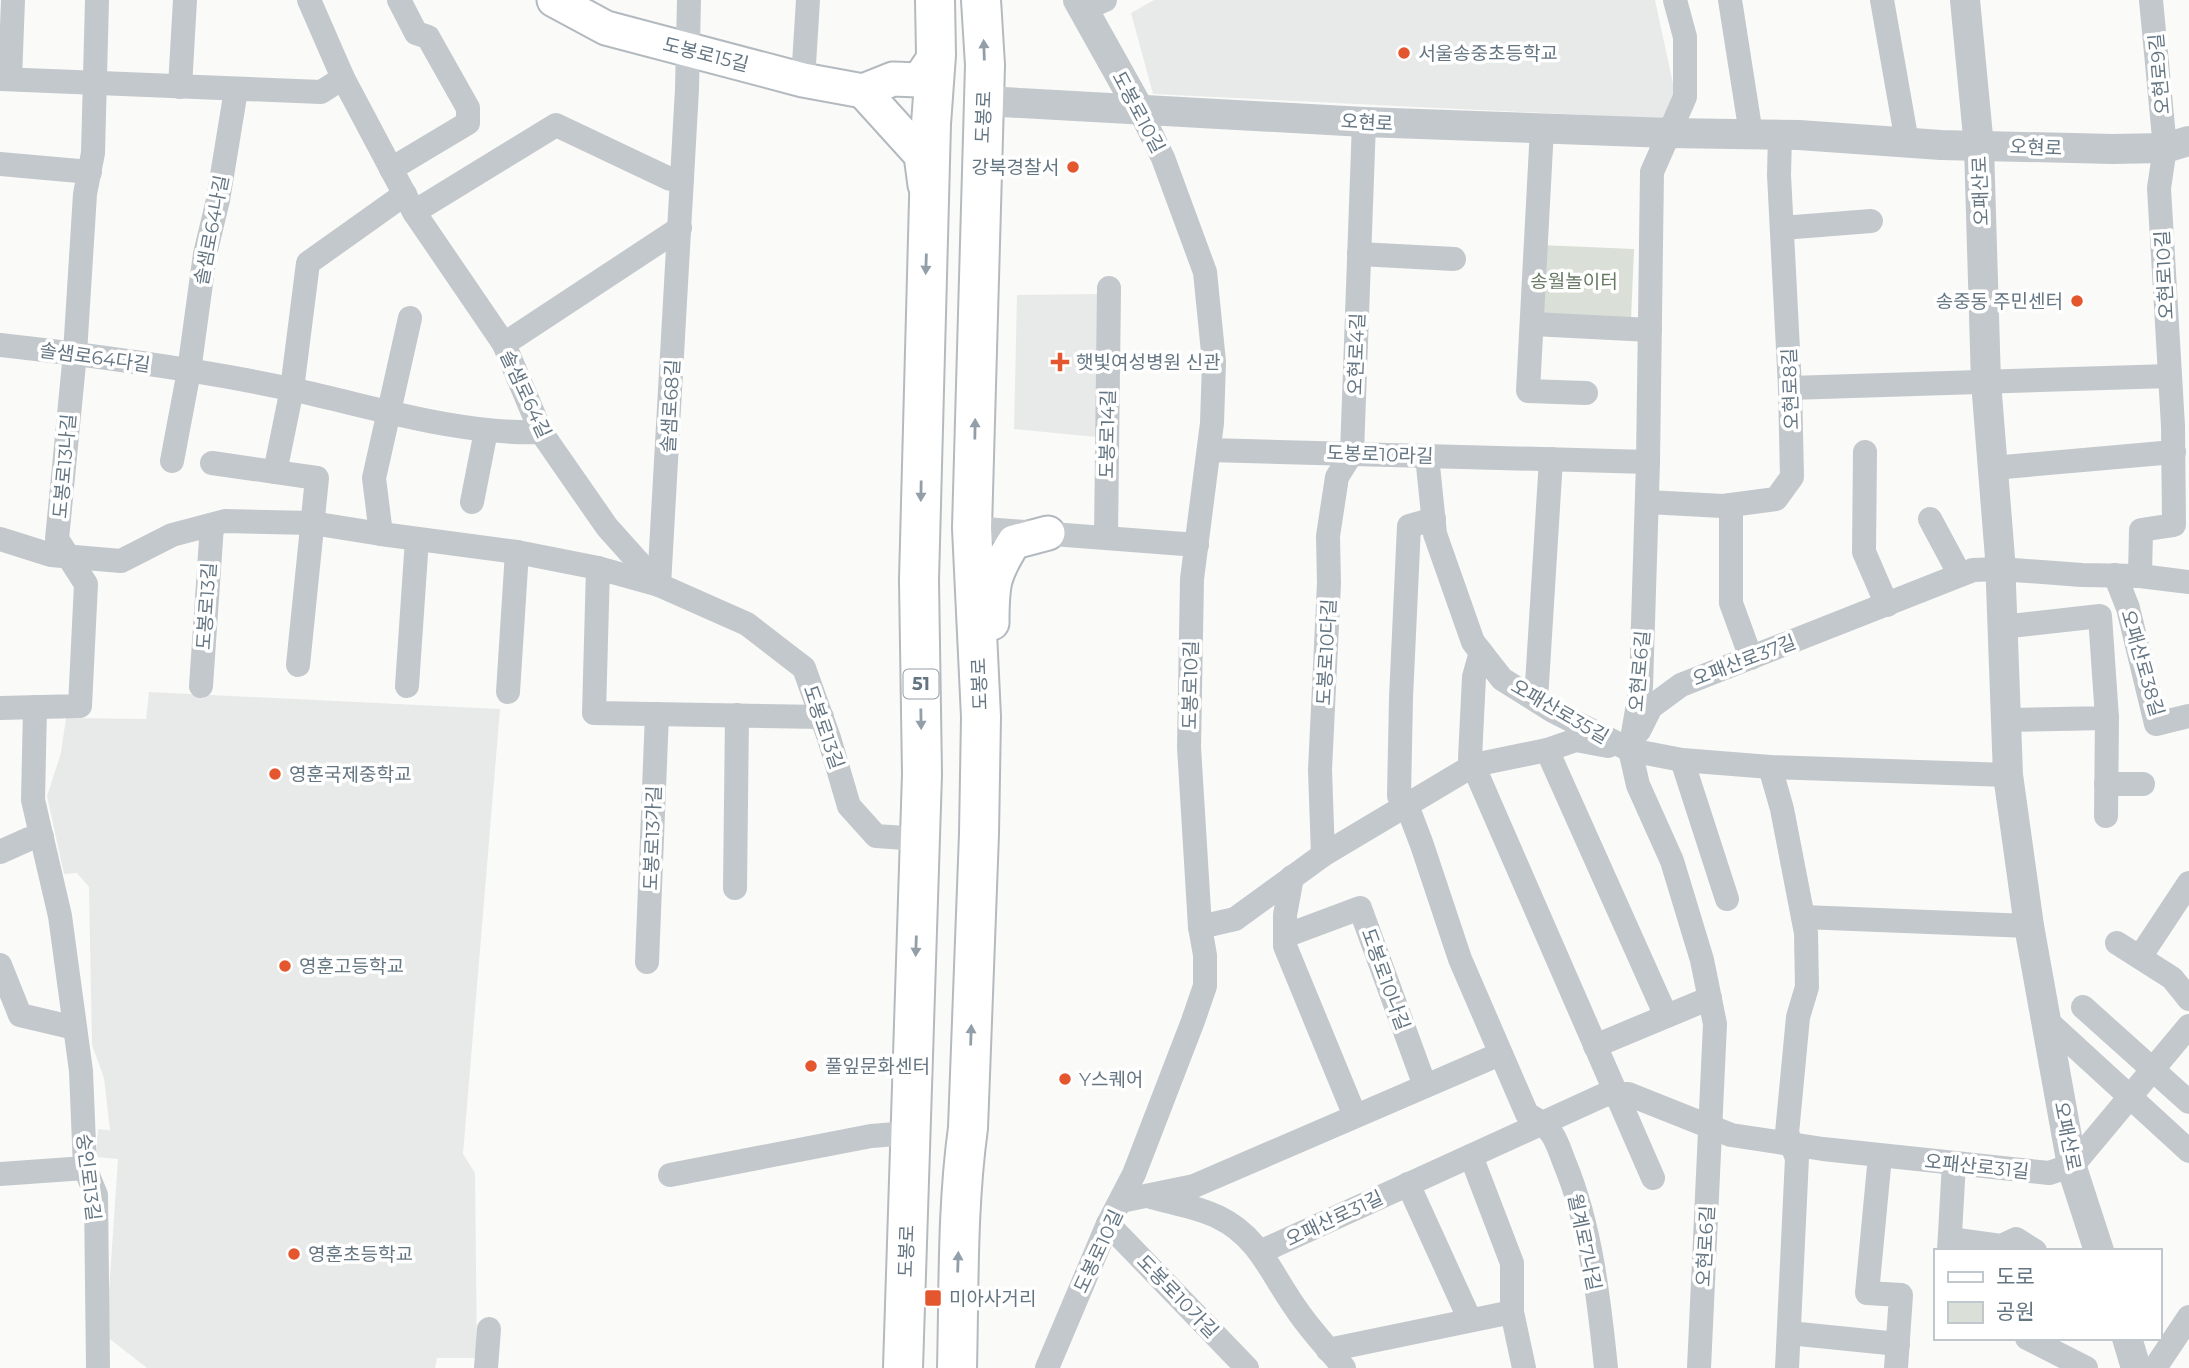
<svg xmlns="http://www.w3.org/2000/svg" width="2189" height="1368" font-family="Montserrat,'Noto Sans KR',sans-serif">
<rect width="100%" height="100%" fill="#fafaf8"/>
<g fill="#e8e9e9">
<polygon points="1154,0 1655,0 1675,93 1665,119 1153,94 1131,13"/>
<polygon points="1100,294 1107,438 1014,429 1017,295"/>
<polygon points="149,692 500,709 463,1154 475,1173 477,1358 437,1358 435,1368 147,1368 106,1336 118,1159 96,1157 98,1129 110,1130 104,1078 92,1045 89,887 77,873 64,874 47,796 61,753 66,718 146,719"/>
</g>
<polygon fill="#dadfd7" points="1540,245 1634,249 1631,320 1534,314"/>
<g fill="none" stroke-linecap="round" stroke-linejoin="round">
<g stroke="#b3babf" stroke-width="37">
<g id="secondary">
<polyline points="554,0 606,28 803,80 863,91"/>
<polyline points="863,91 921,155 925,185"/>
<polyline points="863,91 893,79 919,80 936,55"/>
<path d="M992,623C992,584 993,575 1014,542L1048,533"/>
</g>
</g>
<g stroke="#b5babe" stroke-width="42">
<g id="primary">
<polyline points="903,1368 922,774 919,580 931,124 936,55 935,0"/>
<path d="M957,1368C959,1288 957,1208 968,1128L979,834L981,717L972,528L985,65L981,0"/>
</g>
</g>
<g stroke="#c3c8cc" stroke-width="24">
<polyline points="309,0 343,78 414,212 504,344 541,432 607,527 659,585"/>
<polyline points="1675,0 1685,37 1685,97 1652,172 1648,462 1641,687 1630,750 1638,785 1672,861 1702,960 1715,1024 1699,1368"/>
<polyline points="1730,0 1751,134"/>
<polyline points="1882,0 1907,142"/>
<polyline points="1082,10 1105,0"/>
<polyline points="0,79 321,92 343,78"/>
<polyline points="10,79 13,0"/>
<polyline points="803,80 808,0"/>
<polyline points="180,87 185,0"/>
<polyline points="1542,128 1528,391 1586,393"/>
<polyline points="0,164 90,172"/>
<polyline points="391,169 468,123 468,108 428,37 416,33 399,0"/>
<polyline points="414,212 556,125 670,179 682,179"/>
<polyline points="1782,228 1871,221"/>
<polyline points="1359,254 1454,259"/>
<polyline points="1533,324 1650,330"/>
<polyline points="504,344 680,228"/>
<path d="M0,345C98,356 198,369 295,390C374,407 459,435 541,432"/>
<polyline points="1790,388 2170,376"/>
<polyline points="1209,450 1648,462"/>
<polyline points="1865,452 1864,552 1887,605"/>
<polyline points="1427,456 1435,534 1473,642 1502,679 1553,711 1630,750 1682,760 1770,767 2008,775"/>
<polyline points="172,461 189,371 205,254 218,200 236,90"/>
<polyline points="212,463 317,478 298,665"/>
<polyline points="1993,468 2174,452"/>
<polyline points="275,472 292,389 308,263 405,194"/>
<polyline points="472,502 486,431"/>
<polyline points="1647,502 1723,506 1776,499 1792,477 1790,388 1779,175 1780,134"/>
<polyline points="1731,505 1731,603 1751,658"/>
<path d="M1434,519L1409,526L1401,698L1399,796L1411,816L1422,845L1460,959L1527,1114C1537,1120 1545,1124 1552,1134C1558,1143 1561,1154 1565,1164C1591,1227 1599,1300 1606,1368"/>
<polyline points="1930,519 1960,575"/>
<polyline points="972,528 1197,545"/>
<polyline points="381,534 374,478 410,318"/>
<polyline points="1106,537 1109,288"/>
<polyline points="0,539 51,555 121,561 172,535 225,521 312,523 381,534 517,552 598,568 659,585 747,624 804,668 829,738 849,806 876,836 920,839"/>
<polyline points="598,568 594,713 822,717"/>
<polyline points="2115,575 2128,608 2156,724 2189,716"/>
<polyline points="2140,576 2141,530 2174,525 2173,426 2159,188 2165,148 2151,0"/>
<polyline points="659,585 687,89 689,0"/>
<polyline points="2002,627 2100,616 2107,718 2006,720"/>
<polyline points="1481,652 1474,677 1470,758 1653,1178"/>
<polyline points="201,686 212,525"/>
<polyline points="407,686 417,539"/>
<polyline points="508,692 517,552"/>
<polyline points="1536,700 1551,459"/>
<polyline points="35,707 33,800 60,916 81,1071 85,1168 96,1195 98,1368"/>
<polyline points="0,708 80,706 86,584 57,539 75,353 85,194 93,153 97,0"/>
<polyline points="1639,731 1651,707 1681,685 1973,570 2000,569 2082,575 2140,576 2189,582"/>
<polyline points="1547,750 1666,1016"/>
<polyline points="1682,760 1727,899"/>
<polyline points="1770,767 1782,809 1806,933 1807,987 1798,1017 1787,1133 1797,1158 1787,1368"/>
<polyline points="2106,784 2143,784"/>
<polyline points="2106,816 2107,718"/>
<polyline points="0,852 29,839 42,837"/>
<polyline points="1323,855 1320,770 1329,583 1328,536 1337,477 1352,453 1364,122"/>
<polyline points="1292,877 1285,915 1285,946 1355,1116"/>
<polyline points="735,888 737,715"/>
<polyline points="1803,917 2029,926"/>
<polyline points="1200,927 1235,919 1323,855 1474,765 1547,750 1576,740 1608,746"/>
<polyline points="1285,936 1360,908 1425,1086"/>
<polyline points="2117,943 2172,978 2189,999"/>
<polyline points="2140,957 2189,883"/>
<polyline points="647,962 657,714"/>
<polyline points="0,965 20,1015 75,1028"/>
<polyline points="2083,1007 2189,1102"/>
<polyline points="2046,1020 2189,1151"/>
<polyline points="1595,1046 1710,998"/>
<polyline points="1471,1156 1512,1263 1512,1312 1524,1368"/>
<polyline points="1880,1156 1867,1293 1901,1295 1896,1368"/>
<polyline points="0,1174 85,1168"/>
<polyline points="670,1175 871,1136 909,1133"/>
<polyline points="1408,1184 1470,1320"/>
<path d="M1151,1197C1172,1203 1198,1207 1218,1217C1260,1237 1272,1276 1297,1310C1311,1331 1328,1348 1344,1368"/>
<polyline points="1121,1201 1194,1186 1500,1054"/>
<polyline points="1108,1224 1247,1368"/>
<polyline points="1950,1239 2001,1246 2016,1239 2035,1251"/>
<polyline points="1949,1251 1954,1163"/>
<polyline points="1260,1252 1604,1095 1628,1094 1731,1135 1823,1149 2049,1173 2073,1165 2189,1026"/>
<polyline points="1789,1333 1898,1344"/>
<polyline points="2027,1338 2086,1368"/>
<polyline points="1328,1350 1512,1312"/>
<polyline points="486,1368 489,1329"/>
<polyline points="1047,1368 1108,1224 1134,1174 1193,1021 1205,986 1205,955 1200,927 1189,747 1192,579 1212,423 1214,362 1205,272 1163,158 1139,109"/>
<polyline points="2155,1368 2189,1317"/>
</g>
<g stroke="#c3c8cc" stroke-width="30">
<polyline points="1078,0 1139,109"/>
<polyline points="1965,0 1979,147 1986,382 2000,558 2008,775 2029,926 2073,1171 2099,1251"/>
<polyline points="984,101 1364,122 1669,133 1799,135 1941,145 2113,149 2165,148 2189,141"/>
<polyline points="2127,1338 2136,1368"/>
</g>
<use href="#secondary" stroke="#fff" stroke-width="33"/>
<use href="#primary" stroke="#fff" stroke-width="38"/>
</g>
<defs><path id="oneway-solid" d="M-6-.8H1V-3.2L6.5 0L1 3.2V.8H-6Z" transform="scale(1.75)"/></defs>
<g fill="#939fa8">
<use href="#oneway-solid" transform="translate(984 50) rotate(-92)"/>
<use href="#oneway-solid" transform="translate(926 264) rotate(92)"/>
<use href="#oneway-solid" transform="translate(975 429) rotate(-89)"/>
<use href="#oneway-solid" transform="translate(921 491) rotate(91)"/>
<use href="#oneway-solid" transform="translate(921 719) rotate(89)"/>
<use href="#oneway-solid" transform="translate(916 946) rotate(92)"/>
<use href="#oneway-solid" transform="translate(971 1035) rotate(-88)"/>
<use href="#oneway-solid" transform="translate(958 1262) rotate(-88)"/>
</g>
<g fill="#e4572e" stroke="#fff" stroke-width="2.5">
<circle cx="1404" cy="53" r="7"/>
<circle cx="1073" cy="167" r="7"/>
<circle cx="2077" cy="301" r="7"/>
<path d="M1056.5 351.5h7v7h7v7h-7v7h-7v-7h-7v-7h7z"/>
<circle cx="275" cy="774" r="7"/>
<circle cx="285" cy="966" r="7"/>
<circle cx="811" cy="1066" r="7"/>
<circle cx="1065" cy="1079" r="7"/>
<circle cx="294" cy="1254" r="7"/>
<rect x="924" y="1289" width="18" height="18" rx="3.5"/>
</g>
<g text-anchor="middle" stroke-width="7" stroke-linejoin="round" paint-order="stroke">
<rect fill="#fff" stroke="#939fa8" stroke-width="2" x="903.5" y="669.5" width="35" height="29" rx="5"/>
<g font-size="18" font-weight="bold" fill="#657683">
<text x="921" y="690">51</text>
</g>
<g font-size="19" fill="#657683" stroke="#fff" text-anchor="start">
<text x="1418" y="60">서울송중초등학교</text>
<text x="1059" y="174" text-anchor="end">강북경찰서</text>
<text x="2063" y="308" text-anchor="end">송중동 주민센터</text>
<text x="1076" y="369">햇빛여성병원 신관</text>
<text x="289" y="781">영훈국제중학교</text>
<text x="299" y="973">영훈고등학교</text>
<text x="825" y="1073">풀잎문화센터</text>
<text x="1079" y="1086">Y스퀘어</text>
<text x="308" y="1261">영훈초등학교</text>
<text x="949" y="1305">미아사거리</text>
</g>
<g font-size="19" fill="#657683" stroke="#fff">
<text transform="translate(706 54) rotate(14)" y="7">도봉로15길</text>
<text transform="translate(2159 74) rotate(-95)" y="7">오현로9길</text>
<text transform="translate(1139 112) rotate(62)" y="7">도봉로10길</text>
<text transform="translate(983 117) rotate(-88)" y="7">도봉로</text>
<text transform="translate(1367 122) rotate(3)" y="7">오현로</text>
<text transform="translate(2036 147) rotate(2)" y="7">오현로</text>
<text transform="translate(1980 191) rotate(-92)" y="7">오패산로</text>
<text transform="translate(211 230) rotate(-79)" y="7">솔샘로64나길</text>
<text transform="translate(2164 275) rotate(-93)" y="7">오현로10길</text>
<text transform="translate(1356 354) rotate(-88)" y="7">오현로4길</text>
<text transform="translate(95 357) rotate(8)" y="7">솔샘로64다길</text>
<text transform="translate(1790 389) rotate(-92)" y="7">오현로8길</text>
<text transform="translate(526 394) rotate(65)" y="7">솔샘로64길</text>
<text transform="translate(670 406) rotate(-87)" y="7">솔샘로68길</text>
<text transform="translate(1107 434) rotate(-89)" y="7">도봉로14길</text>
<text transform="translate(1380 454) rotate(2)" y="7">도봉로10라길</text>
<text transform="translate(64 466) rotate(-85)" y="7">도봉로13나길</text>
<text transform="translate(206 606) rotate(-86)" y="7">도봉로13길</text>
<text transform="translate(1326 652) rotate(-87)" y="7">도봉로10다길</text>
<text transform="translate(1744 660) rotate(-21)" y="7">오패산로37길</text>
<text transform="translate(2143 663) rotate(74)" y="7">오패산로38길</text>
<text transform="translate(1639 671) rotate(-85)" y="7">오현로6길</text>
<text transform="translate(979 684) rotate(-92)" y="7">도봉로</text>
<text transform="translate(1190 685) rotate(-89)" y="7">도봉로10길</text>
<text transform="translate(1560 711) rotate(30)" y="7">오패산로35길</text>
<text transform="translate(824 727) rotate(71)" y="7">도봉로13길</text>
<text transform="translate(652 838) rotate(-88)" y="7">도봉로13가길</text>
<text transform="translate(1386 979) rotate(70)" y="7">도봉로10나길</text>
<text transform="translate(2068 1136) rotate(79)" y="7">오패산로</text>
<text transform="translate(1977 1166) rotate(6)" y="7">오패산로31길</text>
<text transform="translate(89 1177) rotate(83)" y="7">숭인로13길</text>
<text transform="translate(1334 1218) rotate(-25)" y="7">오패산로31길</text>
<text transform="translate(1585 1242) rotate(78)" y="7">월계로7나길</text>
<text transform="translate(1705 1246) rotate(-87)" y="7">오현로6길</text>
<text transform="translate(906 1251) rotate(-88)" y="7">도봉로</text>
<text transform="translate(1098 1251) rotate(-65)" y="7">도봉로10길</text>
<text transform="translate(1178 1296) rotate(46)" y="7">도봉로10가길</text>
</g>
<g font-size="19" fill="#687a64" stroke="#fff">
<text x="1574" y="288">송월놀이터</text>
</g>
</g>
<rect x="1934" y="1249" width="228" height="91" fill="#ffffff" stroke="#c1c8cd" stroke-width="2"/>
<rect x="1948" y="1272" width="35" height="10" fill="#ffffff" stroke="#c1c8cd" stroke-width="2"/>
<text x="1996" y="1284" font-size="21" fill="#657683">도로</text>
<rect x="1948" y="1302" width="35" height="21" fill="#dadfd7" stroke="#c1c8cd" stroke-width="2"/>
<text x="1996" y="1319" font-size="21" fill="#657683">공원</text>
</svg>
